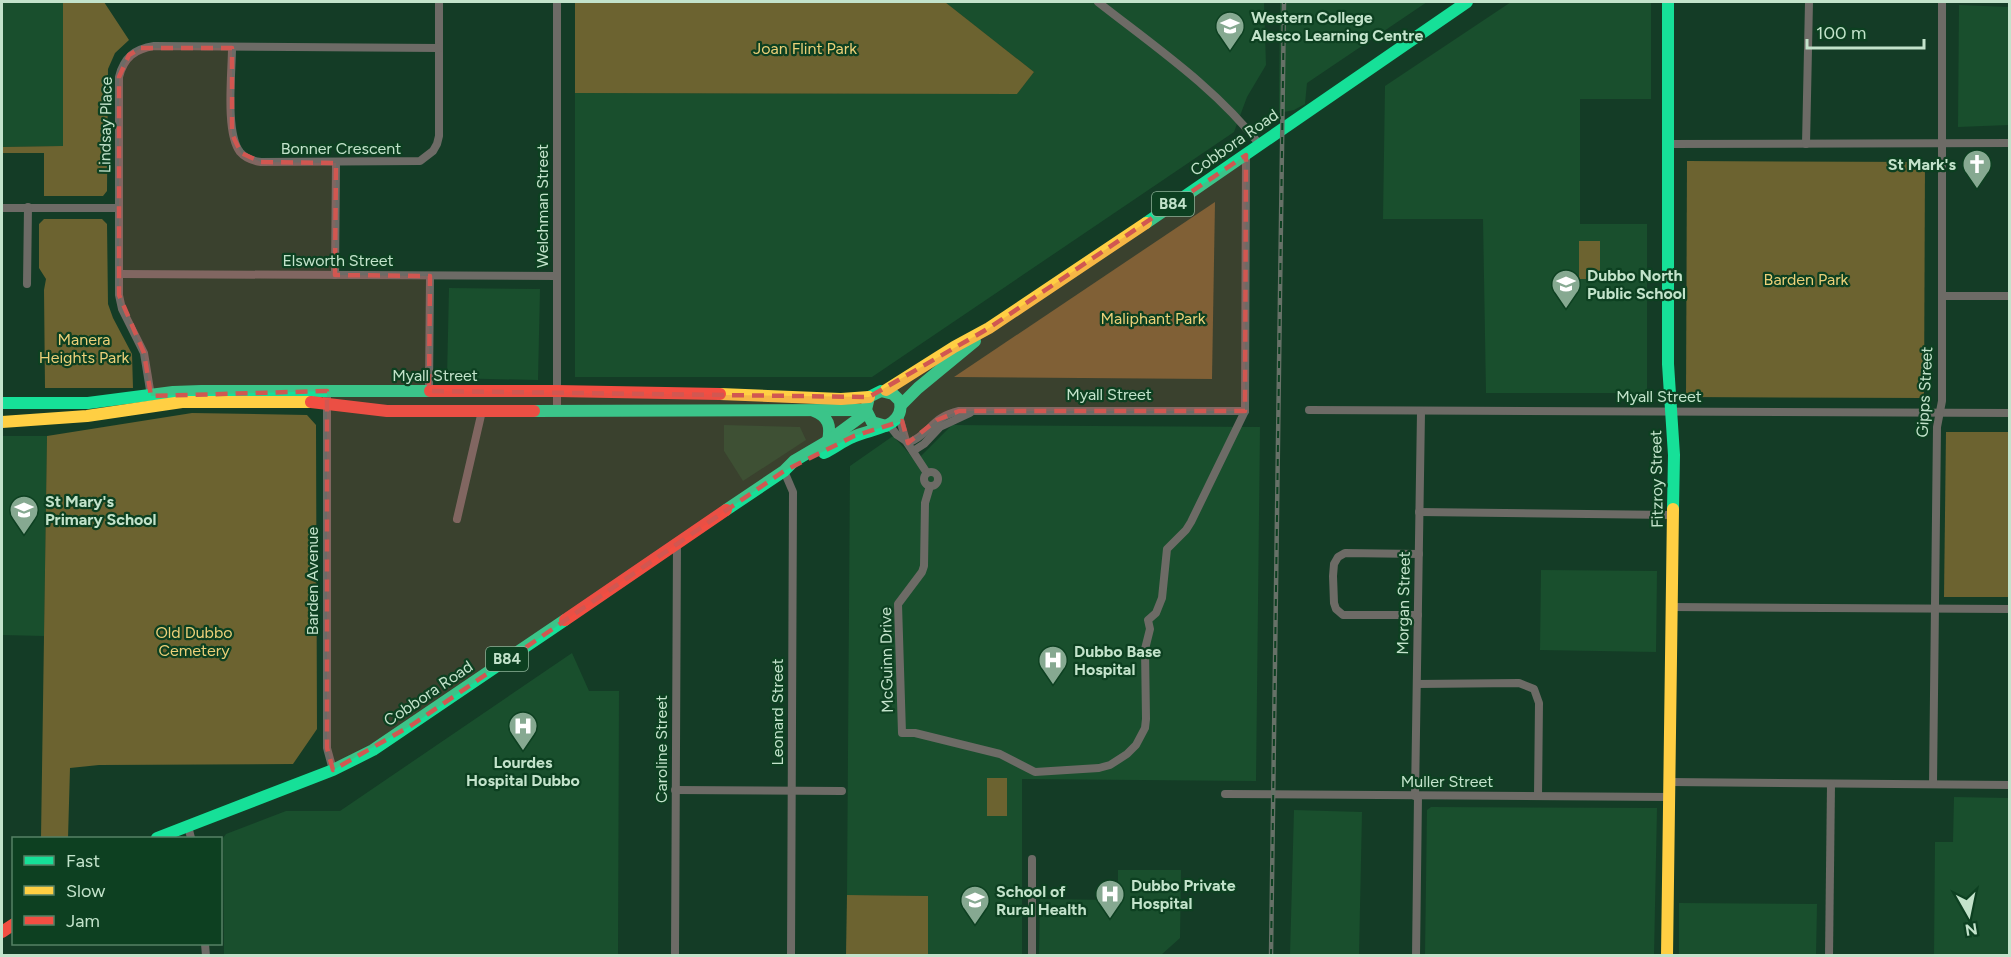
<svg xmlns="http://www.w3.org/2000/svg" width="2011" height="957" font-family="Figtree,sans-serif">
<rect width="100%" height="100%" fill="#143c26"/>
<g fill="#194f2d">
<polygon points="2,2 63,2 63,146 2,147"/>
<polygon points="945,2 1264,2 1266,65 1247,97 1234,132 872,377 575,377 575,93 1017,94 1034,72"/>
<polygon points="1280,2 1427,2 1307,83 1305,104 1294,110 1279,113"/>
<polygon points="1511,2 1651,2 1651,99 1580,99 1580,224 1647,224 1647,393 1486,393 1483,219 1383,219 1385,86"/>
<polygon points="1959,5 2009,7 2009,125 1958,127"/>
<polygon points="449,288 540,289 538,380 447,378"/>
<polygon points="724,425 800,427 806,440 743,481 724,451"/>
<polygon points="952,425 1260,427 1256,781 1022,779 1022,955 928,955 927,896 847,895 850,466 893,436 916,461"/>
<polygon points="2,436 47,436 44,636 2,635"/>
<polygon points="1541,570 1657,571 1656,652 1540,650"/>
<polygon points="572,653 589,691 619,691 618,955 224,955 223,838 226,834 286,811 340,811"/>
<polygon points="1954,797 2009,798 2009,955 1934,955 1935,842 1953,842"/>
<polygon points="1431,807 1657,808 1654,955 1425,955 1427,810"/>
<polygon points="1294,810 1362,812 1359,955 1290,955"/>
<polygon points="1118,870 1181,870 1180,938 1161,955 1039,955 1040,899 1113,900 1113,890 1118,890"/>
<polygon points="1679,903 1817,904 1816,955 1679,955"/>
</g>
<g fill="#6c6330">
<polygon points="63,2 104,2 129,40 115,53 108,69 107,191 103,196 44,196 44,153 2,153 2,147 63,146"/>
<polygon points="575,2 945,2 1034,72 1017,94 575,93"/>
<polygon points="1687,161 1925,162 1924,398 1686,397"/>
<polygon points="1215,202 1212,379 954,377"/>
<polygon points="44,219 102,219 107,224 108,304 113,318 132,354 133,388 45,388 44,290 46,279 39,268 39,224"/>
<rect x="1579" y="241" width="21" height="38"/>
<polygon points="192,413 307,415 316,425 317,729 293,764 99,765 70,768 68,838 41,838 47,436"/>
<polygon points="1946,432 2009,432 2009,597 1944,597"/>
<rect x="987" y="778" width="20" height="38"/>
<polygon points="847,895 928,896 928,955 846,955"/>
</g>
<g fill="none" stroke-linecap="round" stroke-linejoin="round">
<g stroke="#6d6b66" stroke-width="8">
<path d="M1098,2C1154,46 1216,88 1260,145"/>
<path d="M232,48C232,72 225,133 240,152C246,159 253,161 261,162L420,161L433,151L437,144L439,136V2"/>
<polyline points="1669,144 2010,143"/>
<polyline points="1806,144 1809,2"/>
<polyline points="2,208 118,208"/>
<polyline points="119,274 557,276"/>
<polyline points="335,275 336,163"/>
<polyline points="27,284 28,207"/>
<polyline points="1942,296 2010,296"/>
<polyline points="327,391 327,748 333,770"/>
<polyline points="429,391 430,276"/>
<path d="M151,396L144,353L122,309L119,295V77C124,57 135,49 154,46L439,48"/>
<polyline points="1309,410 2010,413"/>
<polyline points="557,411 557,2"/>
<polyline points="899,416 906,441 927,473"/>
<polyline points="889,425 897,435 906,441"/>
<path d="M908,443C931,434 931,417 959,411H1245"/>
<polyline points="913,451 924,444 940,427 970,413"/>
<polyline points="784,471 793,492 791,956"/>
<circle cx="931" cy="479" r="7"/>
<polyline points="930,486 925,503 924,566 922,572 898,604 902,733 915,733 1000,754 1035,772 1099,768 1110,765 1127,754 1136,745 1145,728 1146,719 1145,649 1150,629 1148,620 1156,613 1162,598 1167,549 1186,530 1191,522 1245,411 1246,155"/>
<polyline points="1419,512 1673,515"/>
<polyline points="457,519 482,411"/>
<polyline points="1671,607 2010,609"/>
<polyline points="1418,615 1343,615 1336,609 1334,603 1333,576 1334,564 1338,557 1345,553 1419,554"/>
<polyline points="1417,684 1519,683 1534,689 1539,703 1538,796"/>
<polyline points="1669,782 2010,785"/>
<polyline points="1933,784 1937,427 1942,401 1942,2"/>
<polyline points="675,790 842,791"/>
<polyline points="1225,794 1669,797"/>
<polyline points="1415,796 1421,412"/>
<polyline points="188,826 191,838"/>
<polyline points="205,944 206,956"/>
<polyline points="675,956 677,543"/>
<polyline points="1032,956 1032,859"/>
<polyline points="1416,956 1418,796"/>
<polyline points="1829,956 1831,784"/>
</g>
<g stroke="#16e098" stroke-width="12">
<polyline points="1668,2 1668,364 1674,455 1673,509"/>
<polyline points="1146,223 1467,2"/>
<polyline points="2,403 88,403 173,392 201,391 430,391"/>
<polyline points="901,405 918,388 975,341"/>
<polyline points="534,411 866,410"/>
<path d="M814,411C829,417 831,426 828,441"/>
<path d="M824,453C834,448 843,441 853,437C871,428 905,429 900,401L893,394L881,391L869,397L866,410L872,422L886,426"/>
<polyline points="726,510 784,471 794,461 828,441 866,413"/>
<polyline points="157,838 333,770 373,750 565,620"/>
</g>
<g stroke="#ffcf43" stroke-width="12">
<polyline points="886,390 954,347 989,328 1146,223"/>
<polyline points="720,394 841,399 869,397"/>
<polyline points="2,422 87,416 182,402 311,402"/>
<polyline points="1667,956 1673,509"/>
</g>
<g stroke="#f24e42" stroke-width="12">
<polyline points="430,391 557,391 720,394"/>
<polyline points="311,402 387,411 534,411"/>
<polyline points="565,620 726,510"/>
<polyline points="2,932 14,924"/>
</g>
<g stroke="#667167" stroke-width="4.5">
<polyline id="rail" points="1271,956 1284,2"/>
</g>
<use href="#rail" stroke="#0d4021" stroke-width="2" stroke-dasharray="7" stroke-linecap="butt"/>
</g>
<path fill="#d15751" fill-opacity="0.2" stroke="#d15751" stroke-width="4.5" stroke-dasharray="12 8" stroke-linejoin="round" d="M141,48H232V134L241,153L261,162L336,163L335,275L430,276L429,391L869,397L989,328L1246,155L1245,411H959L937,420L908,443L902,421L854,436L784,471L412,725L333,770L327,748V391L151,396L144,353L119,295V77L129,55Z"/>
<defs>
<g id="university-pin" transform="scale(1.5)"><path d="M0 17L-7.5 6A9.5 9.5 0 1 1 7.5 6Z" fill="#86a991" stroke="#0d4021"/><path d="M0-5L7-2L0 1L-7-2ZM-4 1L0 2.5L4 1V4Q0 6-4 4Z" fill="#fff"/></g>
<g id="church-pin" transform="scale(1.5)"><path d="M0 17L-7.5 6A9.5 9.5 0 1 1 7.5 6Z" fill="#86a991" stroke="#0d4021"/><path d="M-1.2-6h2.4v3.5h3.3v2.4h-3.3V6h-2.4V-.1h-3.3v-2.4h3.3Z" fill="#fff"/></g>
<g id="school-pin" transform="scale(1.5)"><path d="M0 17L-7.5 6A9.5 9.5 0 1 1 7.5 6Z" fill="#86a991" stroke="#0d4021"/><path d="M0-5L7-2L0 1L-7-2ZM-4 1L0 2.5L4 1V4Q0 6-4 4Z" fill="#fff"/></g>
<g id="hospital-pin" transform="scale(1.5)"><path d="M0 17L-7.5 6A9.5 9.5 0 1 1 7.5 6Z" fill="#86a991" stroke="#0d4021"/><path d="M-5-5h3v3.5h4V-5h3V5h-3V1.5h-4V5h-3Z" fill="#fff"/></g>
</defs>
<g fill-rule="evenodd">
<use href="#university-pin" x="1230" y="26"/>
<use href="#church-pin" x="1977" y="164"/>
<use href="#school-pin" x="1566" y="284"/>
<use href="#school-pin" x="24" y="510"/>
<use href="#hospital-pin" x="1053" y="660"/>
<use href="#hospital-pin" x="523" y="726"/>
<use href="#hospital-pin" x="1110" y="894"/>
<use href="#university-pin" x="975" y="900"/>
</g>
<g text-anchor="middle" stroke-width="4.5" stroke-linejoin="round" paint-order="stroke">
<g fill="#0d4021" stroke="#8cb298" stroke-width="1.5">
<rect x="1152" y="192" width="42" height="24" rx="4.5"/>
<rect x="486" y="647" width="42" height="24" rx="4.5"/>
</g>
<g font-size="15" font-weight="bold" fill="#c3e3cb">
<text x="1173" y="209">B84</text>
<text x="507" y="664">B84</text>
</g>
<g font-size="16" font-weight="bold" fill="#c3e3cb" stroke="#0d4021" text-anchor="start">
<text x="1251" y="23">Western College<tspan x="1251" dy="18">Alesco Learning Centre</tspan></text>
<text x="1956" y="170" text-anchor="end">St Mark's</text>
<text x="1587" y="281">Dubbo North<tspan x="1587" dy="18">Public School</tspan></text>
<text x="45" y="507">St Mary's<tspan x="45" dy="18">Primary School</tspan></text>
<text x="1074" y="657">Dubbo Base<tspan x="1074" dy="18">Hospital</tspan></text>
<text x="523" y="768" text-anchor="middle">Lourdes<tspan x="523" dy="18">Hospital Dubbo</tspan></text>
<text x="1131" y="891">Dubbo Private<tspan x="1131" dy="18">Hospital</tspan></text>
<text x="996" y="897">School of<tspan x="996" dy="18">Rural Health</tspan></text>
</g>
<g font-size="16" fill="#ecd079" stroke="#0d4021">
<text x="805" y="54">Joan Flint Park</text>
<text x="1806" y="285">Barden Park</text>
<text x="1153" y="324">Maliphant Park</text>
<text x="84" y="345">Manera<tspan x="84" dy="18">Heights Park</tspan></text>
<text x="194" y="638">Old Dubbo<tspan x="194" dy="18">Cemetery</tspan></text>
</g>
<g font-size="16" fill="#c3e3cb" stroke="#0d4021">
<text transform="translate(105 125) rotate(-89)" y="6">Lindsay Place</text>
<text transform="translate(1234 142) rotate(-35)" y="6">Cobbora Road</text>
<text x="341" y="154">Bonner Crescent</text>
<text transform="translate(542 206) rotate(-90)" y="6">Welchman Street</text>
<text x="338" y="266">Elsworth Street</text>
<text x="435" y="381">Myall Street</text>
<text transform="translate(1924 392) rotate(-87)" y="6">Gipps Street</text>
<text x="1109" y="400">Myall Street</text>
<text x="1659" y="402">Myall Street</text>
<text transform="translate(1656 479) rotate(-91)" y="6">Fitzroy Street</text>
<text transform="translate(312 581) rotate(-90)" y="6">Barden Avenue</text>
<text transform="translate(1403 603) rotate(-89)" y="6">Morgan Street</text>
<text transform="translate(886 660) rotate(-91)" y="6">McGuinn Drive</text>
<text transform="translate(428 693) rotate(-34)" y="6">Cobbora Road</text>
<text transform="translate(777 712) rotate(-90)" y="6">Leonard Street</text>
<text transform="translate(661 749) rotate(-90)" y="6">Caroline Street</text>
<text x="1447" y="787">Muller Street</text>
</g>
</g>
<rect width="2011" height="957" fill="none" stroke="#c3e3cb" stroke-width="6"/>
<rect x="12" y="837" width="210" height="108" fill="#0d4021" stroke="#568165" stroke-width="1.5"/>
<rect x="24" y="856" width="30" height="9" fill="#16e098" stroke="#568165" stroke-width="1.5"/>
<text x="66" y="867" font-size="18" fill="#c3e3cb">Fast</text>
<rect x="24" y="886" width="30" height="9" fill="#ffcf43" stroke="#568165" stroke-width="1.5"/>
<text x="66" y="897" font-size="18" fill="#c3e3cb">Slow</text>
<rect x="24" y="916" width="30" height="9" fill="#f24e42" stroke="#568165" stroke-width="1.5"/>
<text x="66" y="927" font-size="18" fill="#c3e3cb">Jam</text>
<g transform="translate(1969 915) rotate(171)" stroke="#0d4021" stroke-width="4.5" paint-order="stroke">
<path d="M0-4.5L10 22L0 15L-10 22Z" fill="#c3e3cb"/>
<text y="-9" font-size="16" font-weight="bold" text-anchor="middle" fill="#c3e3cb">N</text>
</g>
<path d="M1807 39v9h117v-9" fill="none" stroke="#c3e3cb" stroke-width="3"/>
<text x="1816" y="39" font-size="18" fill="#c3e3cb" stroke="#0d4021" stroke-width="4.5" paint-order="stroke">100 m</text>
</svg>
